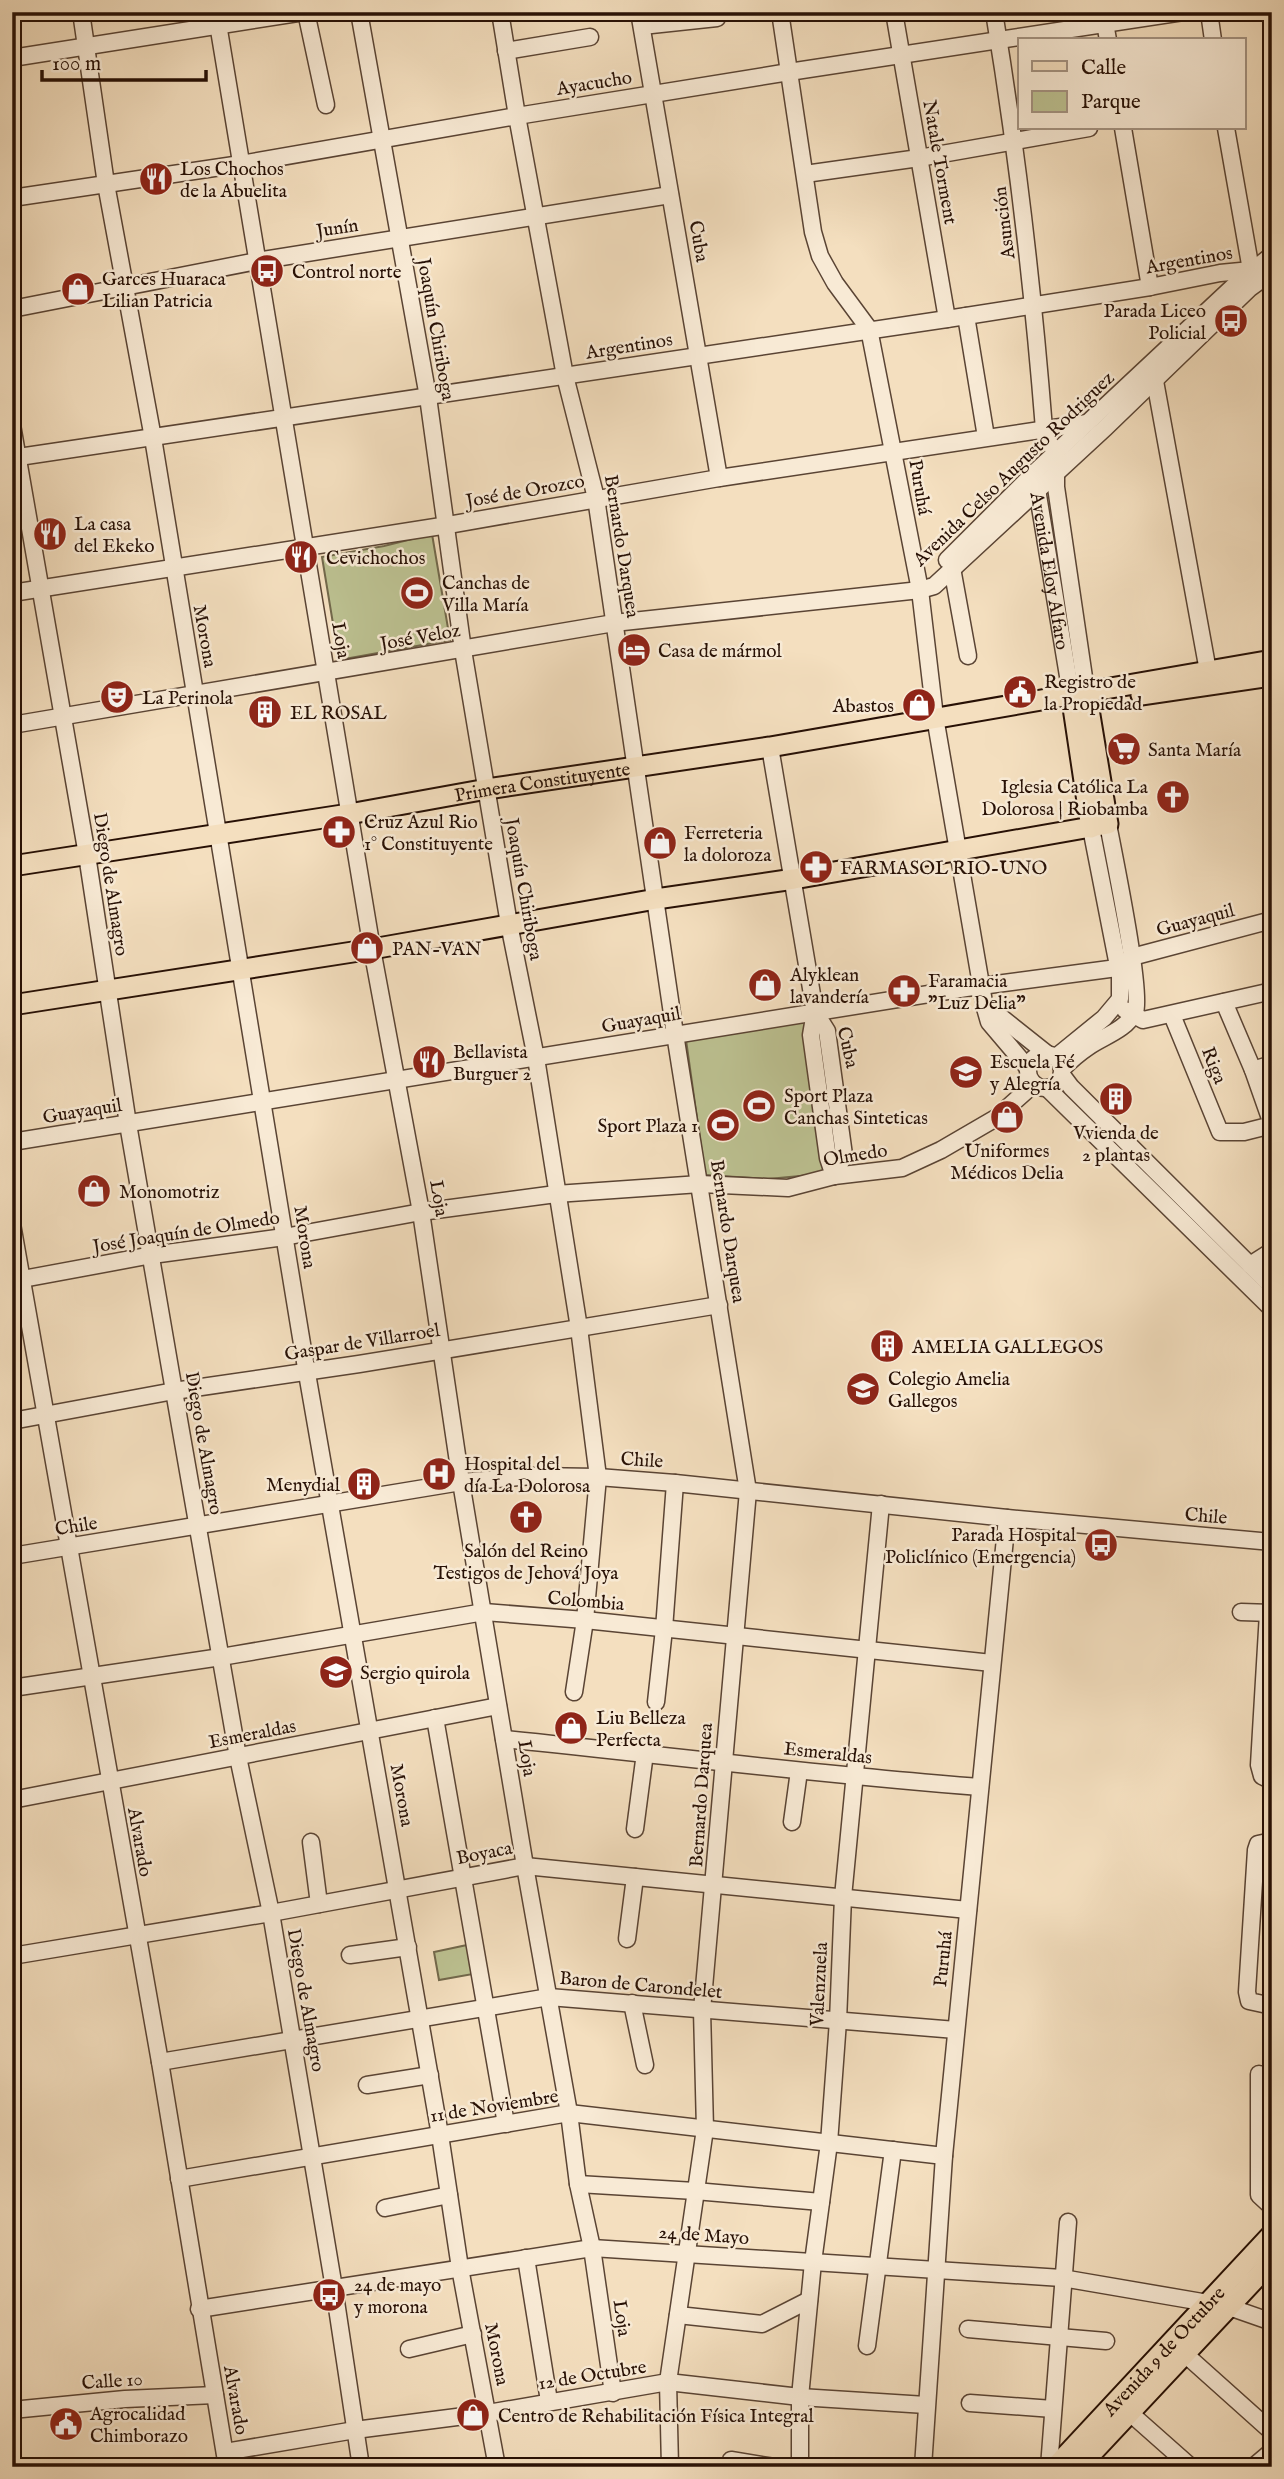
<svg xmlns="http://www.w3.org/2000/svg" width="1284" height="2479" font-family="'IM FELL English',serif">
<rect width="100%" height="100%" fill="#f4dfbf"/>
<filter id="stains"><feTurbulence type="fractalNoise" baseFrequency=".00286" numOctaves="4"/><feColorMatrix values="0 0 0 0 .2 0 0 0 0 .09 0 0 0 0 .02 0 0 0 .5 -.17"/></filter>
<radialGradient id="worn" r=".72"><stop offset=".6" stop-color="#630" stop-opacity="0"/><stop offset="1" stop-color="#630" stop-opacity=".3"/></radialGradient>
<g fill="#bcc191" stroke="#72684b" stroke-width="2">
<polygon points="432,534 450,640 339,660 322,557 384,546"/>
<polygon points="809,1020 832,1173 768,1179 705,1175 686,1040"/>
<polygon points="467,1945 473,1974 439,1980 434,1952"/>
</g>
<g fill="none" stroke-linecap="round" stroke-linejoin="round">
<g stroke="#5a4434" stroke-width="19">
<g id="minor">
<polyline points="81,12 106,184 153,438 305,1362 440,2135 460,2268 497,2467"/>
<polyline points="216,12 372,949 421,1212 461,1482 525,1866 569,2113 578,2184 592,2248 613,2393"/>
<polyline points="306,12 326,105"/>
<polyline points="359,12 428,397 463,650 509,924 536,1058 579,1328 598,1477 585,1620 574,1692"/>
<polyline points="500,12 517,116 565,376 596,498 675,1034 748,1491 702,2010 705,2129 668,2382 670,2467"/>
<polyline points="639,12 719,478"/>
<polyline points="780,12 813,232 820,256 835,283 869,329 920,590 935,717 985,1008 989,1022 1028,1068"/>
<polyline points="894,12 947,319"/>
<path d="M994,12C1017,151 1033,289 1044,429L1045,437L1056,452V487L1086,691"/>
<polyline points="1103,12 1108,40"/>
<polyline points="1209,12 1213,40"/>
<polyline points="642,26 717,18"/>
<polyline points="506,51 590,37"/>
<polyline points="12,58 304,12"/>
<polyline points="1123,128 1150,287"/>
<polyline points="1226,128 1251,270 1256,275"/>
<polyline points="805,174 919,158 1089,128"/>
<polyline points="12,198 241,164 517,116 789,72 1183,12"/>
<polyline points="12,309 257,261 670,195"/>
<polyline points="966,316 986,437"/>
<polyline points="1155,381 1208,671"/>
<polyline points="12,425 87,855 128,1124 174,1391 238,1757 271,1913 334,2288 361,2467"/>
<polyline points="12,458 947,319 1150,287 1220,273 1251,270"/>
<path id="s1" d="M1036,483L1071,694"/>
<polyline points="947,560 1035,472 1237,283 1272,255"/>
<polyline points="952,568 968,656"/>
<polyline points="12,593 448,525 719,478 1087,423"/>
<polyline points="12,725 614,623 920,590 934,586 1105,428 1250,288 1272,272"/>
<polyline points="770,747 815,1012 811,1035 828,1158 834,1176"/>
<polyline points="1224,1002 1253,1070 1272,1124"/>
<polyline points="985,1008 997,1014 1046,1053"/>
<polyline points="1125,1010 1143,1020 1272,991"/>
<polyline points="815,1012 827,1031 844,1155 834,1176"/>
<polyline points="1172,1015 1220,1132 1244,1132 1272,1125"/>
<circle cx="1045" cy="1071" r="17"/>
<polyline points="1056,1057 1104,1018 1120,999 1120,976 1091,828"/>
<path d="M1063,1068C1071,1060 1079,1053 1088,1047C1104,1036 1126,1030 1135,1012C1143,996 1113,851 1108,824"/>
<polyline points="1253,1070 1272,1064"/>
<polyline points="1062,1075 1071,1087 1272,1287"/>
<polyline points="1047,1088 1272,1309"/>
<polyline points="12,1142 966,988 1117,968 1132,957 1272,920"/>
<polyline points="12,1224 160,2062 227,2467"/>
<polyline points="1250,1265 1272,1251"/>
<polyline points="12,1281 152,1255 284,1237 421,1212 556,1194 700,1184 788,1188 834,1176 902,1168 941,1150 996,1118 1034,1084"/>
<polyline points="12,1421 174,1391 359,1364 719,1305"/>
<polyline points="12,1556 461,1482 533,1476 598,1477 675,1483 1007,1518 1272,1542"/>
<polyline points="1241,1612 1272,1613"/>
<polyline points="1268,1613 1259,1765 1262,1776 1272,1781"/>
<polyline points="12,1688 221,1657 484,1612 585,1620 992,1663"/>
<polyline points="656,1702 664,1629 675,1483"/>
<polyline points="435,1718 506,2124"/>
<path d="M504,1739C663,1755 821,1775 980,1787"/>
<polyline points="12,1800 498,1706"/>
<polyline points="792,1822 799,1771"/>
<polyline points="635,1829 645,1753"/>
<polyline points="1272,1841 1258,1844 1256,1850 1247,1992 1249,2001 1272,2006"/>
<polyline points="311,1842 319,1904"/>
<polyline points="627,1939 635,1877"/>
<polyline points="350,1955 408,1947"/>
<polyline points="12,1956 271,1913 525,1866 968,1910"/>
<polyline points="632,2003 645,2065"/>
<polyline points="160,2062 549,1997 956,2030"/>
<polyline points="1259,2074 1259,2195 1272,2207"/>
<polyline points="367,2085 430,2075"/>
<polyline points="179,2179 569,2113 944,2156"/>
<polyline points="578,2184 695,2191 821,2202"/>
<polyline points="385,2208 449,2195"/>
<polyline points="526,2258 549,2401"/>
<polyline points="1229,2307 1272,2322"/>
<polyline points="199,2309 592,2248 1062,2278 1208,2303"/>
<polyline points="678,2315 762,2324 809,2300"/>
<polyline points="968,2329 1106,2341"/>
<polyline points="867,2346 893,2150"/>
<polyline points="409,2349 473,2334"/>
<polyline points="1186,2355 1272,2432"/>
<polyline points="970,2403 1053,2409"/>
<polyline points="12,2410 125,2399 215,2395"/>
<polyline points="1130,2413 1191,2467"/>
<polyline points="225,2452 355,2430 488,2413 668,2382 800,2397 926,2405"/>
<polyline points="731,2460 774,2467"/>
<polyline points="800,2467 800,2397 813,2262 829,2143 838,2021 843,1897 881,1504"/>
<polyline points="923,2467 944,2156 1007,1518"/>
<polyline points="1049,2467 1068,2222"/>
<polyline points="1253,2467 1272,2451"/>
</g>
</g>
<g stroke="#271005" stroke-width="23">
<g id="major">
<polyline points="1071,694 1091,828"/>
<polyline points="1141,695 1272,676"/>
<path id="s2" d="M12,866L349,814L487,789L770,747L1272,660"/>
<polyline points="12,1005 372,949 656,899 794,879 1108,824 1086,691"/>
<path id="s3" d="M1055,2467L1272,2234"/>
<polyline points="1079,2467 1272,2261"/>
</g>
</g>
<use href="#minor" stroke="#f8ead5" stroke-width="16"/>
<use href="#major" stroke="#f4dfbf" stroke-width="19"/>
</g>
<defs>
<g id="restaurant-disc" transform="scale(1.75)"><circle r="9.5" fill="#8f2418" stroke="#f8ead5"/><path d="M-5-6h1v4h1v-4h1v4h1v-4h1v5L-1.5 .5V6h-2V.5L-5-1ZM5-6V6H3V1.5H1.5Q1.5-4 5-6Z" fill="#fff"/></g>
<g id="bus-disc" transform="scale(1.75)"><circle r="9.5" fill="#8f2418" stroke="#f8ead5"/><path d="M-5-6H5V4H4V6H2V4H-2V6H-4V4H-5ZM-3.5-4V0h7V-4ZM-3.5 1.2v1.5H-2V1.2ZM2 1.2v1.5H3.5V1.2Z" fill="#fff"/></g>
<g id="shop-disc" transform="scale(1.75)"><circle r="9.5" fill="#8f2418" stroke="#f8ead5"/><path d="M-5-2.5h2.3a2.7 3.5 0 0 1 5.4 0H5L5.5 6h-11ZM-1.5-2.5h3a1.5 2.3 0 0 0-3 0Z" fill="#fff"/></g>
<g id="stadium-disc" transform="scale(1.75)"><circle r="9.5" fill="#8f2418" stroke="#f8ead5"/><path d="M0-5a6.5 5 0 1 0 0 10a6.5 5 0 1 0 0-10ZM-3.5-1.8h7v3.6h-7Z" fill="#fff"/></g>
<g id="hotel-disc" transform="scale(1.75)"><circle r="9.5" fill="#8f2418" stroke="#f8ead5"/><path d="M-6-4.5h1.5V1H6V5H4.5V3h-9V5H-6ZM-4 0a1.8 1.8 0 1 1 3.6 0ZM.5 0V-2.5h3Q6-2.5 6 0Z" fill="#fff"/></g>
<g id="civic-disc" transform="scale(1.75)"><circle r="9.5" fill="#8f2418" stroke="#f8ead5"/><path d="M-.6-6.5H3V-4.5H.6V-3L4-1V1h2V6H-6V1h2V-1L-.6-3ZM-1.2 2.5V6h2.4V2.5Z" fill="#fff"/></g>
<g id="theatre-disc" transform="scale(1.75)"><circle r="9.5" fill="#8f2418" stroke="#f8ead5"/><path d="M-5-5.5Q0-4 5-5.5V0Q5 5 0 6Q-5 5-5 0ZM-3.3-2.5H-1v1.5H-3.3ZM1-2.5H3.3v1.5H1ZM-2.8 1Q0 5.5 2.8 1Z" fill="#fff"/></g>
<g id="building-disc" transform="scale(1.75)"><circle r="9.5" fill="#8f2418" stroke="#f8ead5"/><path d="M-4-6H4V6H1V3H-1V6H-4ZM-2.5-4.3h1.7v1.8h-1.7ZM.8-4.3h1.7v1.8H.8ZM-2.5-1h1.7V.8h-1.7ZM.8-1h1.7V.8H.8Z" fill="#fff"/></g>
<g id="supermarket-disc" transform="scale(1.75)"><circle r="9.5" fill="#8f2418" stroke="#f8ead5"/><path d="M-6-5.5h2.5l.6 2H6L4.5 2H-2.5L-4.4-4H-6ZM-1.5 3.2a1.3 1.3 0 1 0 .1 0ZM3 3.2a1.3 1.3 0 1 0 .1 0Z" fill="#fff"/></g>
<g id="church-disc" transform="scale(1.75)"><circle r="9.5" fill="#8f2418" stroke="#f8ead5"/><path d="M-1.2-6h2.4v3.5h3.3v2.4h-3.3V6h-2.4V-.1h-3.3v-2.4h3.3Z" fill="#fff"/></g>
<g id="pharmacy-disc" transform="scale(1.75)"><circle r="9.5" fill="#8f2418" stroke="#f8ead5"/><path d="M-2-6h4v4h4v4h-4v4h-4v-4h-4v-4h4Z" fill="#fff"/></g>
<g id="school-disc" transform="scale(1.75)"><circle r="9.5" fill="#8f2418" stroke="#f8ead5"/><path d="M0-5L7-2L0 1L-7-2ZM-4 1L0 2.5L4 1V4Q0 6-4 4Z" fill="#fff"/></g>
<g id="hospital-disc" transform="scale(1.75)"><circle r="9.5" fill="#8f2418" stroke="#f8ead5"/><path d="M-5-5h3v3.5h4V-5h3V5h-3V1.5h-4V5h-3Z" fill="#fff"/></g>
</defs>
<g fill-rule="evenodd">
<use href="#restaurant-disc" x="156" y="179"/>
<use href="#bus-disc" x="267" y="271"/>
<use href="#shop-disc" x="78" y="289"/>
<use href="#bus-disc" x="1231" y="321"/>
<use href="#restaurant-disc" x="50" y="534"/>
<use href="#restaurant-disc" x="301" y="557"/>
<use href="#stadium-disc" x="417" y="593"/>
<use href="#hotel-disc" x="634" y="650"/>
<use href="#civic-disc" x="1020" y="692"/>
<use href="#theatre-disc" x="117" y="697"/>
<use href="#shop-disc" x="919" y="705"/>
<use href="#building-disc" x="265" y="712"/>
<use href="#supermarket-disc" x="1124" y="749"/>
<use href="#church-disc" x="1173" y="797"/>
<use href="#pharmacy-disc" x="339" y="832"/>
<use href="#shop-disc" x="660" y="843"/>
<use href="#pharmacy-disc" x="816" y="867"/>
<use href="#shop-disc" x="367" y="948"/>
<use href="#shop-disc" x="765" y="985"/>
<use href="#pharmacy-disc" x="904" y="991"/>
<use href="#restaurant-disc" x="429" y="1062"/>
<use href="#school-disc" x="966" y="1072"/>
<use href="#building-disc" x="1116" y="1099"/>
<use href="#stadium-disc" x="759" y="1106"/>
<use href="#shop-disc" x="1007" y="1117"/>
<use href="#stadium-disc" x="723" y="1125"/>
<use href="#shop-disc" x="94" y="1191"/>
<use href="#building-disc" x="887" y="1346"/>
<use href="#school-disc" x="863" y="1389"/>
<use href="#hospital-disc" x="439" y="1474"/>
<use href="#building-disc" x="364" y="1484"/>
<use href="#church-disc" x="526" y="1517"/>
<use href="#bus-disc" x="1101" y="1545"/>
<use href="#school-disc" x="336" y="1672"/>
<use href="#shop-disc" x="571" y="1728"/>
<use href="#bus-disc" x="329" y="2295"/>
<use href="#shop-disc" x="473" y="2415"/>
<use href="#civic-disc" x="66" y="2424"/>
</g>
<g text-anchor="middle" stroke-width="5" stroke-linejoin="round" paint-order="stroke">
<g font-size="19" fill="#271005" stroke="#f8ead5">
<text transform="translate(594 82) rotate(-9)" y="7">Ayacucho</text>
<text transform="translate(941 162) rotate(80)" y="7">Natale Torment</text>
<text transform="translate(1003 223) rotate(-97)" y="7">Asunción</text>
<text transform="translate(337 227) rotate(-9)" y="7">Junín</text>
<text transform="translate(700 241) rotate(80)" y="7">Cuba</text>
<text transform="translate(1189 259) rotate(-10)" y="7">Argentinos</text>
<text transform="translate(437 329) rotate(80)" y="7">Joaquín Chiriboga</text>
<text transform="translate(629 345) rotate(-9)" y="7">Argentinos</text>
<text transform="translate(1013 468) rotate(-44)" y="7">Avenida Celso Augusto Rodriguez</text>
<text transform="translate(921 487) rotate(80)" y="7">Puruhá</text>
<text transform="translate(525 490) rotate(-10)" y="7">José de Orozco</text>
<text transform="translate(623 546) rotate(81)" y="7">Bernardo Darquea</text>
<text dy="7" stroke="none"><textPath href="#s1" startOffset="89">Avenida Eloy Alfaro</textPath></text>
<text transform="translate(206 636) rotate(80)" y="7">Morona</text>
<text transform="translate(420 636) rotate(-10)" y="7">José Veloz</text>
<text transform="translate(342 640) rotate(80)" y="7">Loja</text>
<text dy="7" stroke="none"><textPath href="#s2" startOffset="537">Primera Constituyente</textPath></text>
<text transform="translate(112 884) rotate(81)" y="7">Diego de Almagro</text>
<text transform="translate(525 889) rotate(80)" y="7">Joaquín Chiriboga</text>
<text transform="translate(1195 919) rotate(-15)" y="7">Guayaquil</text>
<text transform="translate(641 1019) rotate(-10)" y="7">Guayaquil</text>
<text transform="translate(849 1047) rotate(77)" y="7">Cuba</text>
<text transform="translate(1215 1065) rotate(68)" y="7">Riga</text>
<text transform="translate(82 1110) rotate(-9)" y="7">Guayaquil</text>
<text transform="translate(855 1154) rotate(-9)" y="7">Olmedo</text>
<text transform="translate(440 1198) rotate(80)" y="7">Loja</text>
<text transform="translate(186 1231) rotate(-9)" y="7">José Joaquín de Olmedo</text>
<text transform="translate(729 1231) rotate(81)" y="7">Bernardo Darquea</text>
<text transform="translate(306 1237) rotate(81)" y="7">Morona</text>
<text transform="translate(362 1341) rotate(-9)" y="7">Gaspar de Villarroel</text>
<text transform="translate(205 1443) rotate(80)" y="7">Diego de Almagro</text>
<text transform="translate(642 1459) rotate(4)" y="7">Chile</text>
<text transform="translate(1206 1515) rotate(5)" y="7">Chile</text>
<text transform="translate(76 1525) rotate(-9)" y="7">Chile</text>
<text transform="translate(586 1600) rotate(5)" y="7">Colombia</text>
<text transform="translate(252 1733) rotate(-11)" y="7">Esmeraldas</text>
<text transform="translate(828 1752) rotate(6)" y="7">Esmeraldas</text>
<text transform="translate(528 1758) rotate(81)" y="7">Loja</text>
<text transform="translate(403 1795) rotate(80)" y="7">Morona</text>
<text transform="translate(700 1795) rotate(-86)" y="7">Bernardo Darquea</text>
<text transform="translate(141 1842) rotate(80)" y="7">Alvarado</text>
<text transform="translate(484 1852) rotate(-11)" y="7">Boyaca</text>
<text transform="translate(942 1959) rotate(-84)" y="7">Puruhá</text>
<text transform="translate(641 1984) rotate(5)" y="7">Baron de Carondelet</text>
<text transform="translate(818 1984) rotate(-87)" y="7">Valenzuela</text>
<text transform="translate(307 2000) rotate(80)" y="7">Diego de Almagro</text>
<text transform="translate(494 2105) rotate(-9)" y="7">11 de Noviembre</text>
<text transform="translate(704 2234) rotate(4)" y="7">24 de Mayo</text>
<text transform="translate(623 2318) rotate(82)" y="7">Loja</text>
<text dy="7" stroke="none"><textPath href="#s3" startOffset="159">Avenida 9 de Octubre</textPath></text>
<text transform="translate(498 2354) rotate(79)" y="7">Morona</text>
<text transform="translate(592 2374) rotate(-9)" y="7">12 de Octubre</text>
<text transform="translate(112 2380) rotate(-4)" y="7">Calle 10</text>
<text transform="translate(237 2400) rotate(80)" y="7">Alvarado</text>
</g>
<g font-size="19" fill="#271005" stroke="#f8ead5" text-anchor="start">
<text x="180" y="175">Los Chochos<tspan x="180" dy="22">de la Abuelita</tspan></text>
<text x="292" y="278">Control norte</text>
<text x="102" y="285">Garces Huaraca<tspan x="102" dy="22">Lilian Patricia</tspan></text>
<text x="1206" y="317" text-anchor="end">Parada Liceo<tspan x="1206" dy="22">Policial</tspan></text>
<text x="74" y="530">La casa<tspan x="74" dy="22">del Ekeko</tspan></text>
<text x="326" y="564">Cevichochos</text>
<text x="442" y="589">Canchas de<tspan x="442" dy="22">Villa María</tspan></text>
<text x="658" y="657">Casa de mármol</text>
<text x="1044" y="688">Registro de<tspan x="1044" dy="22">la Propiedad</tspan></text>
<text x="142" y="704">La Perinola</text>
<text x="894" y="712" text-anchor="end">Abastos</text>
<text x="290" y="719">EL ROSAL</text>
<text x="1148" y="756">Santa María</text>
<text x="1148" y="793" text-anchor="end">Iglesia Católica La<tspan x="1148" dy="22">Dolorosa | Riobamba</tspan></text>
<text x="364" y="828">Cruz Azul Rio<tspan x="364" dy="22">1° Constituyente</tspan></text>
<text x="684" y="839">Ferreteria<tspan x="684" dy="22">la doloroza</tspan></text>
<text x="840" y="874">FARMASOL RIO-UNO</text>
<text x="392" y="955">PAN-VAN</text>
<text x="790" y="981">Alyklean<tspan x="790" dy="22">lavandería</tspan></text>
<text x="928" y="987">Faramacia<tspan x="928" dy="22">"Luz Delia"</tspan></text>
<text x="453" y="1058">Bellavista<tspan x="453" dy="22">Burguer 2</tspan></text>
<text x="990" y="1068">Escuela Fé<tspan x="990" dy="22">y Alegría</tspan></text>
<text x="784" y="1102">Sport Plaza<tspan x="784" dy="22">Canchas Sinteticas</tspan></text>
<text x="698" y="1132" text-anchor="end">Sport Plaza 1</text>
<text x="1116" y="1139" text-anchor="middle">Vvienda de<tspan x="1116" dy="22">2 plantas</tspan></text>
<text x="1007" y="1157" text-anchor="middle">Uniformes<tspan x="1007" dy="22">Médicos Delia</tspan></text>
<text x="119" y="1198">Monomotriz</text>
<text x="912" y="1353">AMELIA GALLEGOS</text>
<text x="888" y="1385">Colegio Amelia<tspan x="888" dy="22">Gallegos</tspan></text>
<text x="464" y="1470">Hospital del<tspan x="464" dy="22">día La Dolorosa</tspan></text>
<text x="340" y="1491" text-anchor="end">Menydial</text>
<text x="1076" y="1541" text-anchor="end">Parada Hospital<tspan x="1076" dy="22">Policlínico (Emergencia)</tspan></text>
<text x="526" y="1557" text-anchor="middle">Salón del Reino<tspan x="526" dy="22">Testigos de Jehová Joya</tspan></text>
<text x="360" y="1679">Sergio quirola</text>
<text x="596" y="1724">Liu Belleza<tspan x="596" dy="22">Perfecta</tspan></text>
<text x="354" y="2291">24 de mayo<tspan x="354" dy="22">y morona</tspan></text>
<text x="90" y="2420">Agrocalidad<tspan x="90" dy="22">Chimborazo</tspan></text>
<text x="498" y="2422">Centro de Rehabilitación Física Integral</text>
</g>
</g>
<rect width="1284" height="2479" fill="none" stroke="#f4dfbf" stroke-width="42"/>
<rect x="14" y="14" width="1256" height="2451" fill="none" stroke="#271005" stroke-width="3.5"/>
<rect x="21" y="21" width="1242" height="2437" fill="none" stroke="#271005" stroke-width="2"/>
<rect x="1018" y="38" width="228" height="91" fill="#f8ead5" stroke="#a49382" stroke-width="2"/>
<rect x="1032" y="61" width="35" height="10" fill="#f4dfbf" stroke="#a49382" stroke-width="2"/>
<text x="1081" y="74" font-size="21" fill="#271005">Calle</text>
<rect x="1032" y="91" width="35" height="21" fill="#bcc191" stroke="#a49382" stroke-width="2"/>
<text x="1081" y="108" font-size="21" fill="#271005">Parque</text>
<path d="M42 70v10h164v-10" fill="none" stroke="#271005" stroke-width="3.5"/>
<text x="52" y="70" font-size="21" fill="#271005" stroke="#f8ead5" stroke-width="5" paint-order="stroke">100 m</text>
<rect width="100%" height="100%" filter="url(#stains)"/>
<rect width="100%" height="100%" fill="url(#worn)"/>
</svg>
